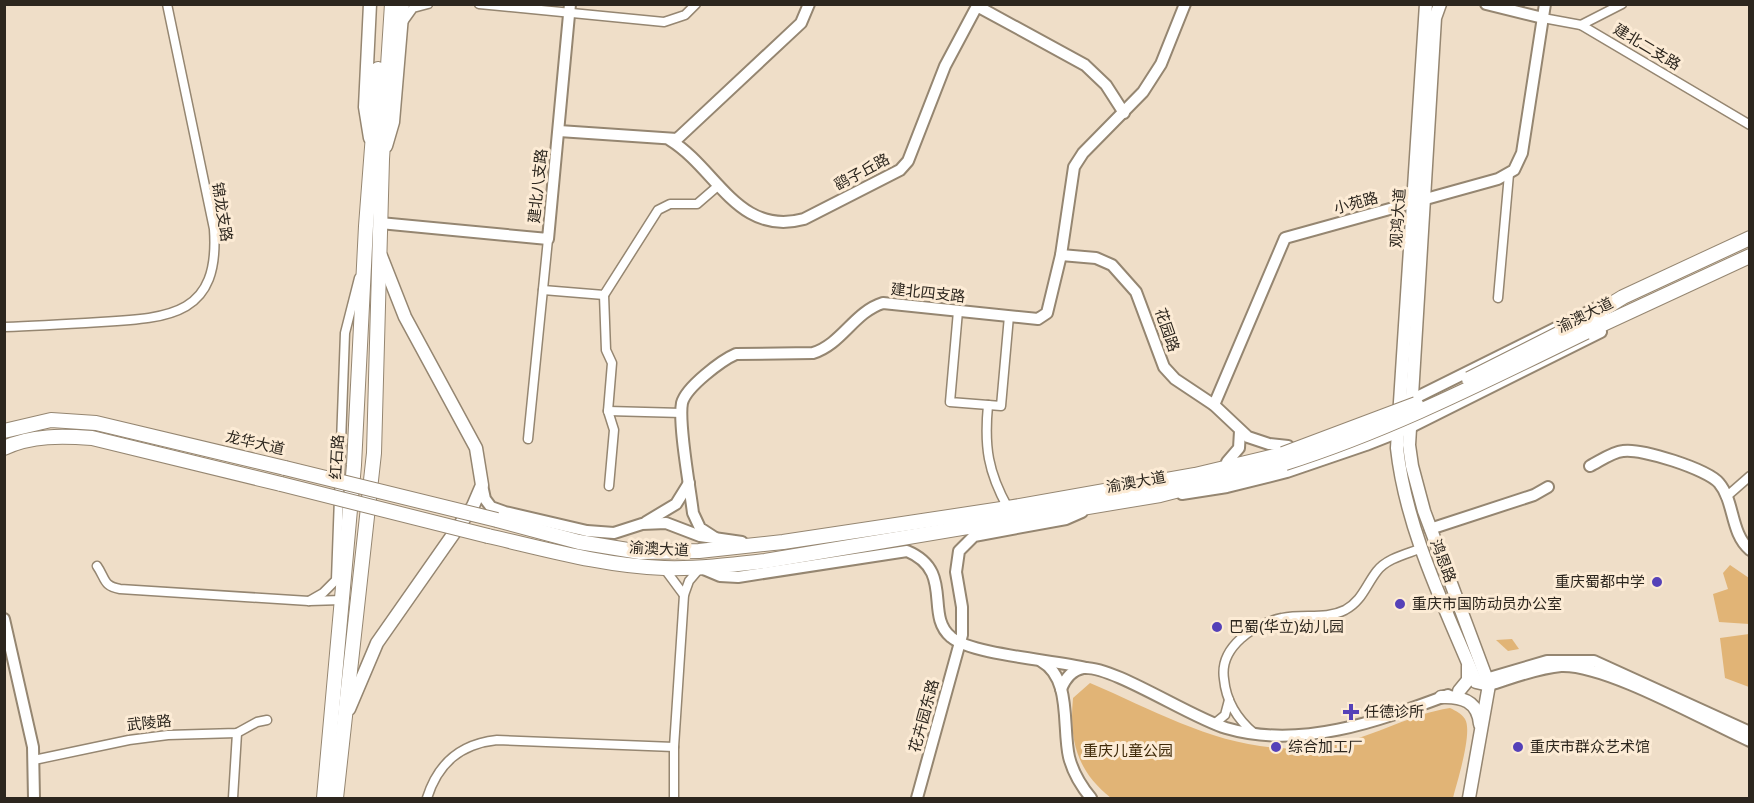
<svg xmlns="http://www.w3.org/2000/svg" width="1754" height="803" font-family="Arial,'Noto Sans SC',sans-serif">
<rect width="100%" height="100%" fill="#efdec8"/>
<g fill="#e1b476">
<polygon points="1730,565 1749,578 1749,624 1719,622 1713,594 1728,589 1723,573"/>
<polygon points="1749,634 1749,687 1725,678 1720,638"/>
<polygon points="1512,639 1519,649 1508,651 1496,640"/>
<path d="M1090,683C1172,718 1244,763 1337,744C1375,736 1411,714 1450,708C1456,711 1461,713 1465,719C1473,732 1457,782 1453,798H1111C1077,771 1069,741 1073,698Z"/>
</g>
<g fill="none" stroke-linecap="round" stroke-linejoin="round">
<g stroke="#958671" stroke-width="11">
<g id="minor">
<polyline points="479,4 664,22 685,15 696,4"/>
<polyline points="1543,18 1581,25 1750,125"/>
<polyline points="403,22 413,8 428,4"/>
<polyline points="1581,25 1622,4"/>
<polyline points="543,290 604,295 658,210 670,204 697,204 719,185"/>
<polyline points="604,295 606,350 612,363 608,411 614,430 609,486"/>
<polyline points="1498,298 1509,174"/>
<polyline points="958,311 950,402 1001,406 1009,316"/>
<path d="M5,327C37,326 69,324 101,322C171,318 220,315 214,229L167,4"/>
<path d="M988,405C984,447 988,472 1008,508"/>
<polyline points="608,411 682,413"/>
<polyline points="528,439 548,239"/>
<polyline points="1726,497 1750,476"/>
<path d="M97,566C106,579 103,586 120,589L309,601L342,600"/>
<polyline points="664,568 684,595"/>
<polyline points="309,601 323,593 336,580 345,333 359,278"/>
<polyline points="1214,724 1225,715 1229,700"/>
<path d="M1255,734C1238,720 1226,701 1224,679C1219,647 1254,624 1282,618C1303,613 1325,620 1345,610C1362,601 1366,585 1377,571C1387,558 1407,554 1422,548"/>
<polyline points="34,760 129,740 168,735 237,733 257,722 267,720"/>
<polyline points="233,798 237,733"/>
<path d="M427,798C438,763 460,744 497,740L674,747"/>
<polyline points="674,798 674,747 684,595 689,581 700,568"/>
</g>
</g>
<g stroke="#958671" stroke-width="14">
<g id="tertiary">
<polyline points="1486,4 1543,18"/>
<polyline points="559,131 677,139 801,23 809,4"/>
<path d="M670,140C717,169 738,237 804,219L900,170L908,161L945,66L977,6L1085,65L1106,85L1124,113"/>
<polyline points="380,223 548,239 570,4"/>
<polyline points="1061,255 1096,258 1112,265 1136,292 1164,367 1175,379 1214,405 1248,437 1269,444 1288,446"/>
<polyline points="1405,403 1600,306"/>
<polyline points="1214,405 1285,238 1498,179 1514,170 1522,153 1545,4"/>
<polyline points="1227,462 1239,448 1240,431"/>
<path d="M1590,466C1600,461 1612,452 1623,451C1641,448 1707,469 1719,483C1735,502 1730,533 1750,550"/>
<polyline points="482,485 485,499 491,507 505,512 587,531 614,533 642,524 666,523 700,536 742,542"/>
<polyline points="1182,494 1227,487 1287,472 1366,445 1409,428 1601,332"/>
<polyline points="646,522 676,504 689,483"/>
<polyline points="1430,529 1534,495 1548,487"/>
<path d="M720,541L700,528L693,513C690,488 678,424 682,403C686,387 722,360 736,354L813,353C842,344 854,312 883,303L1038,319L1047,313L1061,255L1074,167L1083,153L1143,92L1161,64L1185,4"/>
<path d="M701,568L720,576L738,577L907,551C955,571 924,615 951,637C972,655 1055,660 1086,668"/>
<polyline points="4,619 33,747 34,798"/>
<path d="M1041,661C1072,678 1062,727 1069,757C1073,773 1081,786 1091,798"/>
<polyline points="1479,681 1547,661 1594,661 1750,732"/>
<path d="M1489,685C1512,678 1537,668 1561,666C1606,664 1705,721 1750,741"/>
<path d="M1061,689C1065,679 1072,670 1083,668C1112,665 1191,718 1226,728C1301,750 1378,721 1448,695"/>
<polyline points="917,798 962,635 962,607 956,572 959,551 974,536 1066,519 1082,512"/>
</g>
</g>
<g stroke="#958671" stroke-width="15">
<g id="secondary">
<path d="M1426,4L1397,448C1406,530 1445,607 1476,682L1489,685"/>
<polyline points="1440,4 1435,18 1409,445 1412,466 1424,511 1489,685 1469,798"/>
<polyline points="370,138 365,107 370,4"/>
<polyline points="386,146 393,122 403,4"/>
<polyline points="1459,691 1468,680 1468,666"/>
<path d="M1441,697C1462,696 1478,701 1480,724"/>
<polyline points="349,709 377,643 473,506 482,485 476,448 405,317 381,256"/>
</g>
</g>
<g stroke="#958671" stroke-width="16">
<g id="primary">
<polyline points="1582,322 1623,297 1750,238"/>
<polyline points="1586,332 1750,256"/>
<polyline points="4,431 51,420 96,423 285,468"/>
<path d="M4,448C32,435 62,436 92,438L281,484"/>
<polyline points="497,520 579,542 640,552 699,551 783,542 1008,508 1195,475 1283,454"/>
<path d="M488,536C545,549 604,566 664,568C698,569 731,565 765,561L1160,495L1285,463"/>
</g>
</g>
<g stroke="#958671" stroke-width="16">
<g id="trunk">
<polyline points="324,798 354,465 366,226 378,69"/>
<polyline points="336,798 374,453 382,159 392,4"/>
</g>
</g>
<use href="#minor" stroke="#fff" stroke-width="8"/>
<use href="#tertiary" stroke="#fff" stroke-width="10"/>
<use href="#secondary" stroke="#fff" stroke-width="12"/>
<use href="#primary" stroke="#fff" stroke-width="14"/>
<use href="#trunk" stroke="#fff" stroke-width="14"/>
<g stroke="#958671" stroke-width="16" stroke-linecap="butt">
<g id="primary-bridge">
<polyline points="1469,379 1582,322"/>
<polyline points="1283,454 1416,404"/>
<path d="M1285,463C1390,430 1487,380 1586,332"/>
<polyline points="285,468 497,520"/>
<polyline points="281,484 488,536"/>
</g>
</g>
<use href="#primary-bridge" stroke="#fff" stroke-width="14"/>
</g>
<g fill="#5541b8" stroke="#fcebd5" stroke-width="2">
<circle cx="1657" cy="582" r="6"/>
<circle cx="1400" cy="604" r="6"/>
<circle cx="1217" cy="627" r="6"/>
<path d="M1348 703h6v6h6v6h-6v6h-6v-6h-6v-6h6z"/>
<circle cx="1276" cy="747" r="6"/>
<circle cx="1518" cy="747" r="6"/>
</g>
<g text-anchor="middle" stroke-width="6" stroke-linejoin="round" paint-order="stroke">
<g font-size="15" fill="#2c261e" stroke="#fcebd5">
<text transform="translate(1647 47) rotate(31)" y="5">建北二支路</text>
<text transform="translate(862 172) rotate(-28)" y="5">鹞子丘路</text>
<text transform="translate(538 186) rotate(-84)" y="5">建北八支路</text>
<text transform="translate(1356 203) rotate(-15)" y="5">小苑路</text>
<text transform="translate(222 212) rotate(81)" y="5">锦龙支路</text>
<text transform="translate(1398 218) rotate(-86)" y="5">观鸿大道</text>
<text transform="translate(928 293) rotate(6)" y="5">建北四支路</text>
<text transform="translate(1585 315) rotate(-26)" y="5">渝澳大道</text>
<text transform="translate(1167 330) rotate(71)" y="5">花园路</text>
<text transform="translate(255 443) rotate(13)" y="5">龙华大道</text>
<text transform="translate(337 457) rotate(-87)" y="5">红石路</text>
<text transform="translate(1136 482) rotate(-10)" y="5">渝澳大道</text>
<text transform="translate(659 549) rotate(3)" y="5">渝澳大道</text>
<text transform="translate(1443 561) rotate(69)" y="5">鸿恩路</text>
<text transform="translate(924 716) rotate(-75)" y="5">花卉园东路</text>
<text transform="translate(149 723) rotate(-6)" y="5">武陵路</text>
</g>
<g font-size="15" fill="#2c261e" stroke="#fcebd5" text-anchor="start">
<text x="1645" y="587" text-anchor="end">重庆蜀都中学</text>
<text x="1412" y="609">重庆市国防动员办公室</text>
<text x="1229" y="632">巴蜀(华立)幼儿园</text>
<text x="1364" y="717">任德诊所</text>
<text x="1288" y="752">综合加工厂</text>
<text x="1530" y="752">重庆市群众艺术馆</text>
</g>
<g font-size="15" fill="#3f2a09" stroke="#fcebd5">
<text x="1128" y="756">重庆儿童公园</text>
</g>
</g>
<rect width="1754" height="803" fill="none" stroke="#2c261e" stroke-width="12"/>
</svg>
